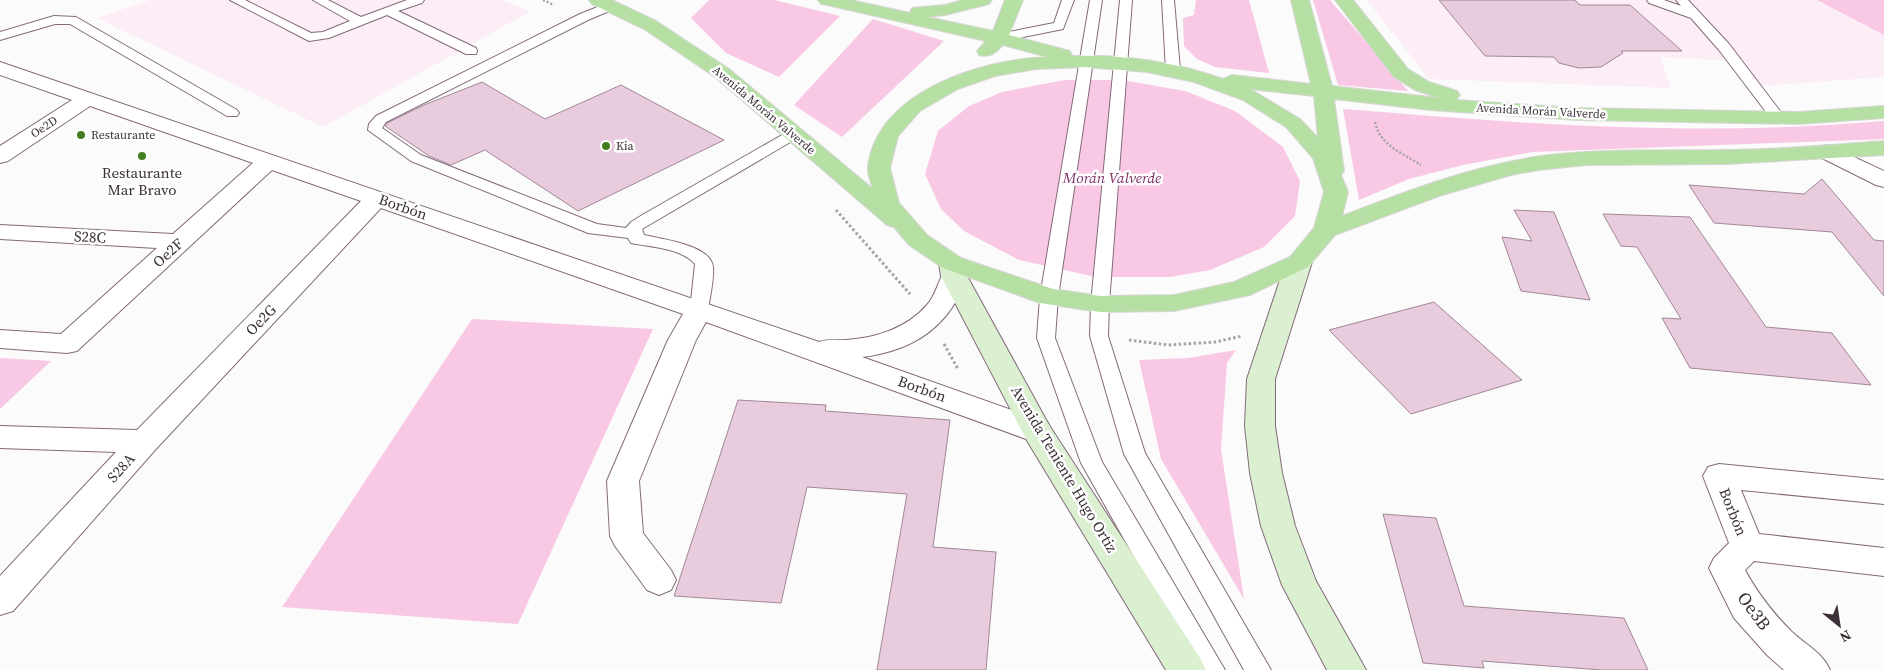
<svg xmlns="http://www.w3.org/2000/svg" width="1884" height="670" font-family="'Source Serif 4',serif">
<rect width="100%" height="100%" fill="#fbfbfb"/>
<g fill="#fcedf6">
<polygon points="150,0 502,0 531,11 323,127 97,18"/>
<polygon points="1367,0 1884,0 1884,77 1759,86 1733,61 1660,57 1671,88 1429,79"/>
</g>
<g fill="#f9c8e5">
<polygon points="709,0 774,0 840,16 779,77 726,53 691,18"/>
<polygon points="1196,0 1249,0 1269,73 1215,67 1197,59 1184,46 1183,18 1194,15"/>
<polygon points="1313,0 1330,0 1408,91 1338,85"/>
<polygon points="1817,0 1884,0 1884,35"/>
<polygon points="873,19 944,41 842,137 794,105"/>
<polygon points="1065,80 1122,80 1185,91 1235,111 1283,147 1300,181 1295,216 1264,247 1210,270 1170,277 1096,277 1019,260 964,231 941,209 925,174 938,131 969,106 1002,92"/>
<path d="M1343,109C1448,117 1555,127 1661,128C1735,130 1810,127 1884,121V139L1532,152L1463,165L1409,179L1359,200Z"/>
<polygon points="472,319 653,329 518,624 282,607"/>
<polygon points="1236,350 1227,363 1221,449 1244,599 1161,459 1139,360 1188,358"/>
<polygon points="0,358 51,361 0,409"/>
</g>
<g fill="#e8ccdd" stroke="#a28797">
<polygon points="1439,0 1575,0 1580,5 1630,5 1682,51 1621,51 1623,53 1601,67 1579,68 1559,63 1554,57 1485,56"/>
<polygon points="482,82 545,119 621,85 724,140 578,211 485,150 451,165 429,156 385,126 387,123 424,105"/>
<polygon points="1822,179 1874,240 1884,241 1884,296 1832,232 1714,223 1689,185 1804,194"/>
<polygon points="1514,210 1554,212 1590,300 1521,291 1502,237 1532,241"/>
<polygon points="1603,214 1690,217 1766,327 1832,333 1871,385 1690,368 1662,318 1681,319 1637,247 1621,246"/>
<polygon points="1434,302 1522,380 1411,414 1329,330"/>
<polygon points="738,400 826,405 825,411 950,420 933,547 996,552 986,670 877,670 907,494 807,487 781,603 674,596"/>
<polygon points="1383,514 1436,518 1464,606 1624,618 1648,670 1602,670 1482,661 1484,668 1423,663"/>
</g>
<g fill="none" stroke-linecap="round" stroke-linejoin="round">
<g stroke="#836a79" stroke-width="2">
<g id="lane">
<polygon points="230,0 245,0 311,33 323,32 350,21 313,0 328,0 361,17 407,0 424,0 422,3 398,11 476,48 477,51 476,54 466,54 387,15 329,38 309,41"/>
<polygon points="1062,0 1074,0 1063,29 999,42 993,38 999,34 1054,23"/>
<polygon points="1090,0 1102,0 1058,297 1055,338 1102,462 1225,670 1198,670 1081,463 1037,338 1040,297"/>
<polygon points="1120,0 1132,0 1109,304 1108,336 1145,453 1271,670 1244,670 1124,454 1090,336 1091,304"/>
<polygon points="1162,0 1174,0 1180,70 1173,74 1166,70"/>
<polygon points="1647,0 1664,0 1681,6 1676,0 1688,0 1729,44 1783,115 1785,118 1783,121 1773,121 1719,50 1691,18 1649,3"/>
<path d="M610,2L614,3L616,6L614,9L588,20L386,122L382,128L421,155L597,224L626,228L631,222L644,214L789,131H799L801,134L799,137L642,229L644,235C661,239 711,245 713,267C714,280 710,296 708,310L705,314L699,316L693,314L690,310L695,264C681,248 651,247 631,243L628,238L588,233L411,161L368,130L369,124L376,116L580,14Z"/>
<polygon points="54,16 76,17 237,110 239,113 237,116 227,116 70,24 55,24 0,40 0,32"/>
</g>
</g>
<g stroke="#836a79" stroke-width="2">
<g id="street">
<path d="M0,62L819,342C828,339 837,340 846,340C876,338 907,328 927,305C936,295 938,281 945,270L954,268L963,270L967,276C951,326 913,351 862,357L1048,423L1052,431L1048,439L1037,442L1026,439L706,322L696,340L639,481L643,533L671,570L676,580L671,590L659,595L647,590L615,546L610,536L607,481L668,340L683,314L381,208L155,450L13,611L0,615V576L116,452L0,448V426L137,430L361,201L272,170L77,351L67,353L0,348V330L61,334L157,248L0,239V225L173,234L253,163L90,106L8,161L0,163V146L72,100L0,75Z"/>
<polygon points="1828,145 1884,171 1884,187 1876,185 1820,157 1817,152 1820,147"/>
<path d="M1719,464L1884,480V504L1741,490L1759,534L1884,548V576L1754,561L1745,570C1758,594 1773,613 1792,632C1806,645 1822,652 1830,670H1784L1767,655L1734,618L1709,568L1714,558L1729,543L1703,476L1708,467Z"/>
</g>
</g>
<g stroke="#836a79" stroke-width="2">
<g id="secondary">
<polygon points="1299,254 1308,257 1312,262 1275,379 1275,426 1282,473 1295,526 1316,581 1366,670 1327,670 1282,585 1261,526 1250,473 1245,426 1247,379 1286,262 1290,257"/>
<polygon points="952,255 961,258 965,263 967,276 1049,425 1200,658 1206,670 1166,670 1026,439 941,276 939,263 943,258"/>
</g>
</g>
<g stroke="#d8d6d7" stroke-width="2">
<path id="primary" d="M589,0H612L656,21L729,69L873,189C871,182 867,173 868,167C877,91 983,59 1048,57L1003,45C995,53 991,58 979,55L977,51L986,41L827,5L821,4L818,0H851L910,13L912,8L945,5L963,0H992L989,4L945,15L927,17L993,31L1005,0H1023L1009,35L1070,51L1072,56C1122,54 1177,62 1223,79L1232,75L1311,84L1291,0H1309L1332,86L1440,98L1415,90L1394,77L1335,0H1353L1408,69L1429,82L1457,91L1460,95L1456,100L1577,108L1799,112L1884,106V118L1799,124L1577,120L1431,110L1334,99L1344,171L1341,175L1348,192L1342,216C1406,191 1472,166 1541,156C1601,148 1661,151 1722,150C1776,150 1830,145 1884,141V155L1725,164L1586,165L1539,170L1511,175L1439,196L1335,235L1308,267L1250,295L1174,311L1100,312L1040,303L943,268L909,245L894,227L887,225L715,77L644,29L592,4ZM1084,67L1147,72L1194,82L1243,100L1286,127L1313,158L1324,192L1314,228L1290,257L1234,282L1174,295L1100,296L1053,289L961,258L927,235L899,203L890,168L898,136L920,111L958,89L995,76L1036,69ZM1250,89L1314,96L1318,138L1300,119Z"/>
</g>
<g stroke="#a7a2a5" stroke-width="2.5" stroke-dasharray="2 2" stroke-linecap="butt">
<polyline points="543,0 554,5"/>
<path d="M1375,122C1380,146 1403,153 1421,165"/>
</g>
<g stroke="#a7a2a5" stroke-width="3" stroke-dasharray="2.5 2.5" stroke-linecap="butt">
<polyline points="836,210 910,294"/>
<polyline points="1129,340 1168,345 1215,342 1242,336"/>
<polyline points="944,344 958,369"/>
</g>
<use href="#lane" fill="#fff" fill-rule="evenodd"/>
<use href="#street" fill="#fff" fill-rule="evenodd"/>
<use href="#secondary" fill="#daf0d1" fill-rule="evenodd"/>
<use href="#primary" fill="#b6e0a3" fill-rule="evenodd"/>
</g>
<g fill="#42801f" stroke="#fff" stroke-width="2">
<circle cx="81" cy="135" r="5"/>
<circle cx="606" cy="146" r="5"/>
<circle cx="142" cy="156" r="5"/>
</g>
<g text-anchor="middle" stroke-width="5" stroke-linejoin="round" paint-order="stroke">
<g font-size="12" fill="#3c3138" stroke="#fff">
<text transform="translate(764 110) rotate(40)" y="4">Avenida Morán Valverde</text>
<text transform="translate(1541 111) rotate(3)" y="4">Avenida Morán Valverde</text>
<text transform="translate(44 127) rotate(-33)" y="4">Oe2D</text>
</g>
<g font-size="12" fill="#3c3138" stroke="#fff" text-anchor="start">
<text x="91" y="139">Restaurante</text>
<text x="616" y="150">Kia</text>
</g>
<g font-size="15" fill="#3c3138" stroke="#fff">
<text x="142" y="178">Restaurante<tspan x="142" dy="17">Mar Bravo</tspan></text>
</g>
<g font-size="15" font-style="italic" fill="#7e3166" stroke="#fff">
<text x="1112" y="183">Morán Valverde</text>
</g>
<g font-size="15" fill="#3c3138" stroke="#fff">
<text transform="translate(403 207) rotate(19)" y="5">Borbón</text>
<text transform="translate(90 237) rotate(3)" y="5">S28C</text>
<text transform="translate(168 253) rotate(-42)" y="5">Oe2F</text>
<text transform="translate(261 320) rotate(-46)" y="5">Oe2G</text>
<text transform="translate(922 389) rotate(20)" y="5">Borbón</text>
<text transform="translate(121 468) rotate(-48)" y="5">S28A</text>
<text transform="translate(1064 469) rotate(59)" y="5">Avenida Teniente Hugo Ortiz</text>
<text transform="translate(1733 512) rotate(68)" y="5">Borbón</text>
</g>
<g font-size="18" fill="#3c3138" stroke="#fff">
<text transform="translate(1754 611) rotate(53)" y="6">Oe3B</text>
</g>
</g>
<g transform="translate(1839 625) rotate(150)" stroke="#ffffff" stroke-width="4" paint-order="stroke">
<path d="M0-4L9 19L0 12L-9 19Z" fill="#3c3138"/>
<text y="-8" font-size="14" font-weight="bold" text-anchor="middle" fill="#3c3138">N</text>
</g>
</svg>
